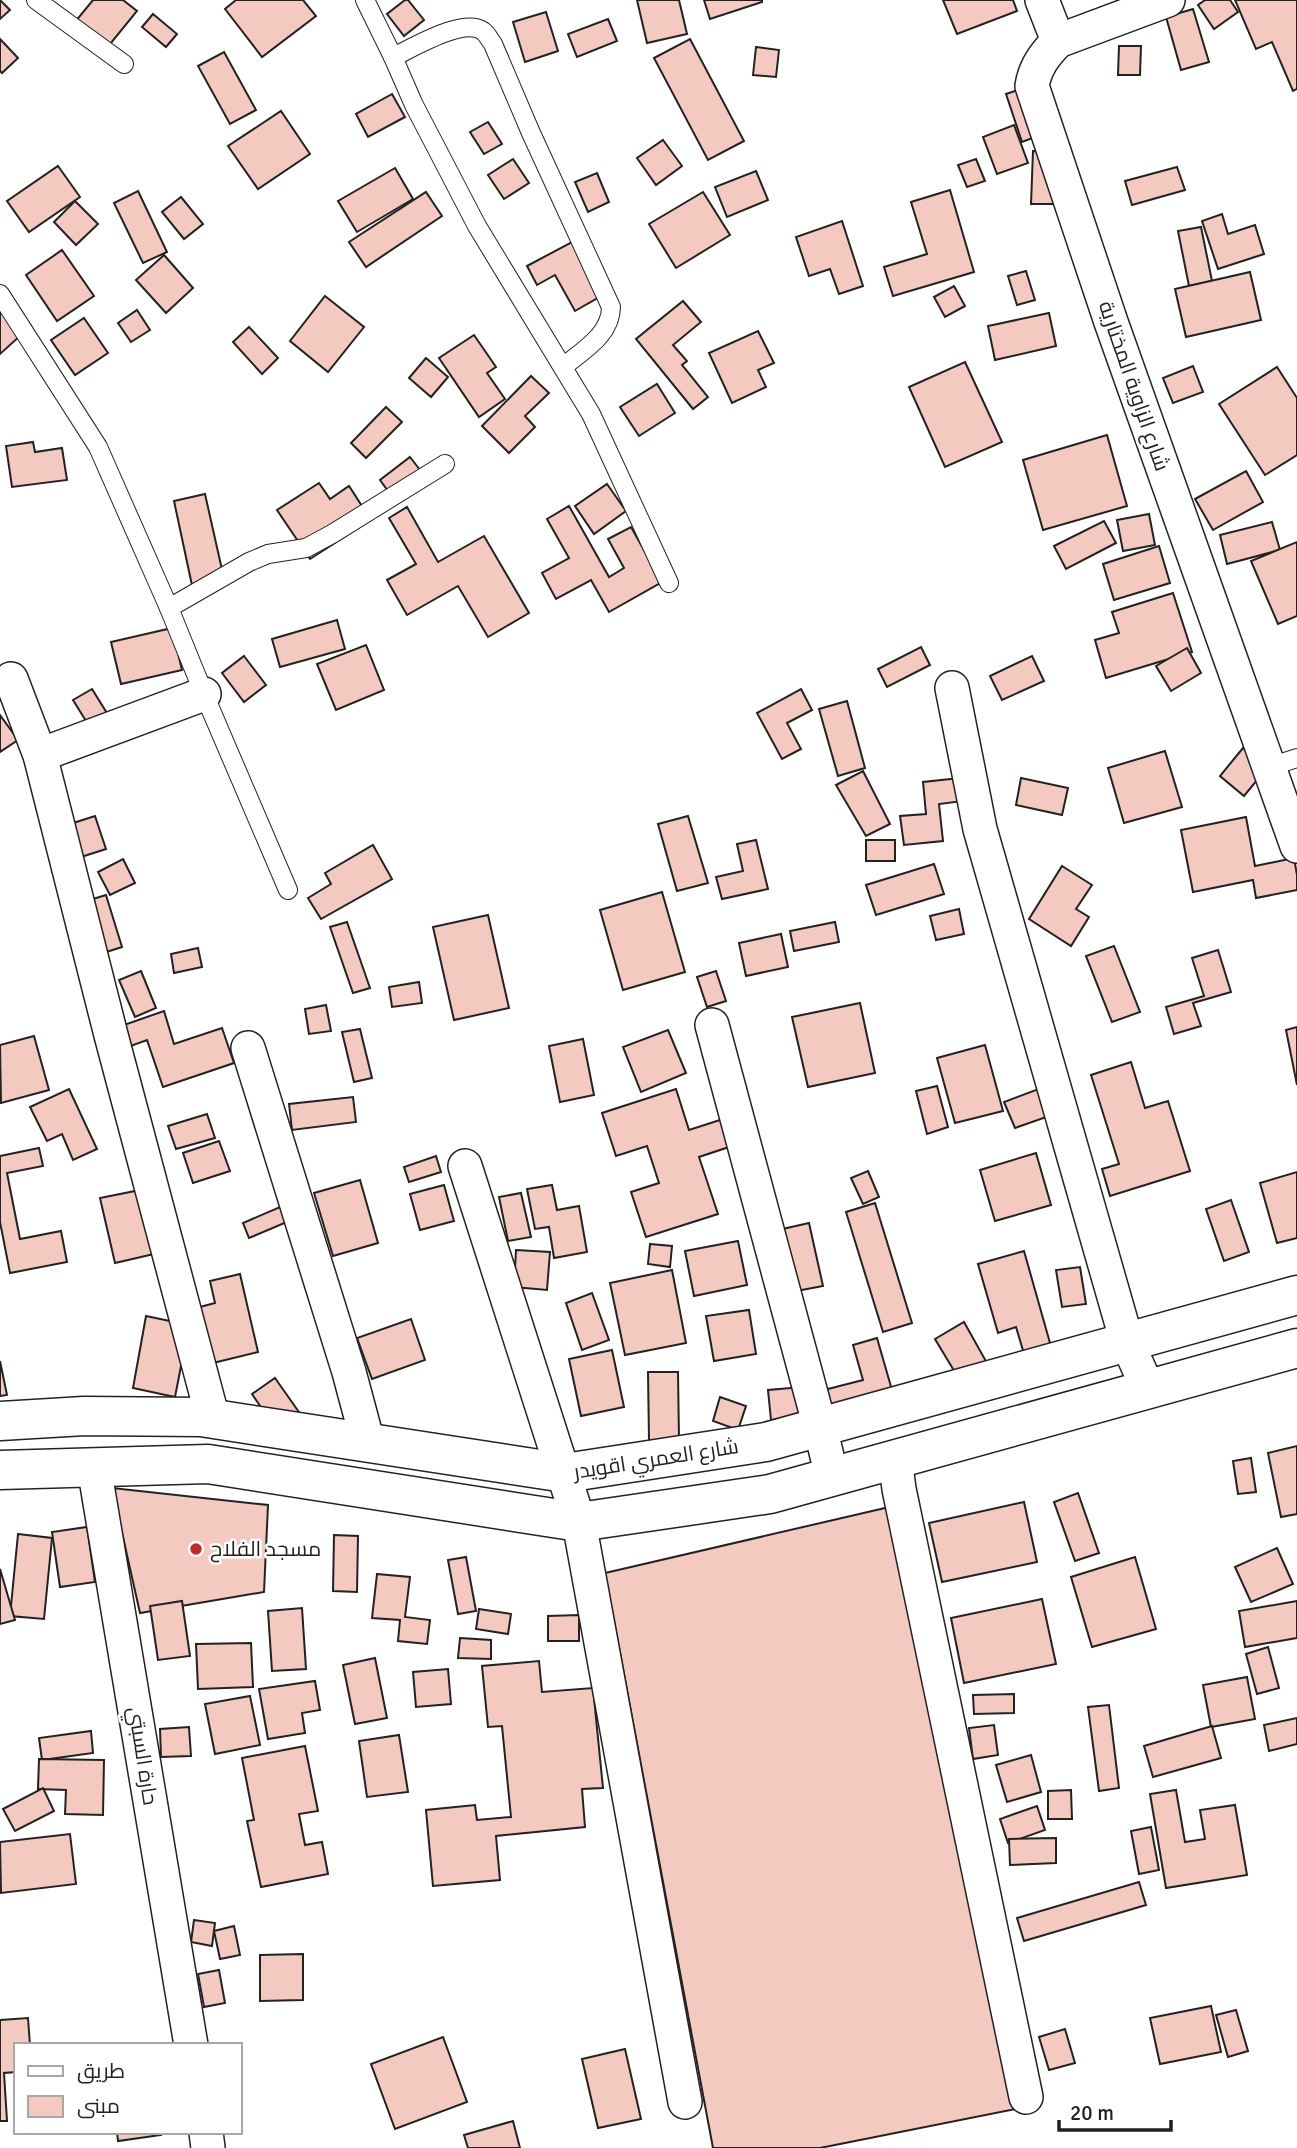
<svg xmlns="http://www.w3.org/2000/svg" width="1297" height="2148" font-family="Signika,Cairo,sans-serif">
<rect width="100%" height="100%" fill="#fff"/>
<g fill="#f3c9c0" stroke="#222" stroke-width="2">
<polygon points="0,0 10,10 0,19"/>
<polygon points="93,0 123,0 137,11 102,54 70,28"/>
<polygon points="236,0 303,0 316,16 262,57 225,9"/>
<polygon points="405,0 408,0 424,20 404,36 387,14"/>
<polygon points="637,0 679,0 687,34 647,43"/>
<polygon points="704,0 762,0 762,2 710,19"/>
<polygon points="943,0 1013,0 1017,11 957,34"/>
<polygon points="1205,0 1230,0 1238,12 1214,29 1198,5"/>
<polygon points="1235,0 1297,0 1297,89 1293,91 1272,42 1256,49"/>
<polygon points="1193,9 1209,62 1181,70 1166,17"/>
<polygon points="546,12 558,51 525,62 513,22"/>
<polygon points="153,14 177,34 166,47 142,27"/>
<polygon points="608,19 617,41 577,57 568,34"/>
<polygon points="0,39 18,58 2,73 0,71"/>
<polygon points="690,39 744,141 708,160 654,58"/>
<polygon points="1119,46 1141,46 1140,75 1118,75"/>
<polygon points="756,47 779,50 776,77 753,75"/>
<polygon points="224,52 256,110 230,124 198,66"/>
<polygon points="1030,86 1046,133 1022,142 1006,94"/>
<polygon points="392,94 405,117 368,137 356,114"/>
<polygon points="281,111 310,154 258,189 228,146"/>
<polygon points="488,122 502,144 484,154 470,132"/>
<polygon points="1014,125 1028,163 997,174 983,137"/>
<polygon points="663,140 682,166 656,185 637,158"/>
<polygon points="1033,151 1062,152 1060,204 1031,204"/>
<polygon points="513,159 529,183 504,199 488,175"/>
<polygon points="976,159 985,181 967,187 958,165"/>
<polygon points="58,166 80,197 29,232 7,201"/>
<polygon points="1177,167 1185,190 1132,205 1125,181"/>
<polygon points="395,168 413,199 357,232 338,201"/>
<polygon points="756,171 768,200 727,217 715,187"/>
<polygon points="597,173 609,202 588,212 575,182"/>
<polygon points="950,190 974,272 893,296 884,267 927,254 911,202"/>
<polygon points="138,191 167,252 143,263 114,203"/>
<polygon points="426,192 442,216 366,267 349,242"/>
<polygon points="703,192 730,235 676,268 649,224"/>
<polygon points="181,197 203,224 184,239 162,212"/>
<polygon points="75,201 98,224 76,245 54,222"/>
<polygon points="1222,214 1228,234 1255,225 1264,254 1218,269 1202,221"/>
<polygon points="842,221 863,286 839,294 830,269 809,276 796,237"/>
<polygon points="1201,227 1212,281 1189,286 1178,231"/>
<polygon points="572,242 601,296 575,311 555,275 537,285 527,266"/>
<polygon points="62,250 94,296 57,321 26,275"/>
<polygon points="164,255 193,288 166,313 136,280"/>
<polygon points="1026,271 1035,300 1017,305 1008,276"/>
<polygon points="1250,272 1261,320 1186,337 1175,289"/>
<polygon points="954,286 965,306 945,317 934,297"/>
<polygon points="0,291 31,326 0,354"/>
<polygon points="325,296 364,327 328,372 290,341"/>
<polygon points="683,301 701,322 673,345 687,361 682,365 708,397 693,409 636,339"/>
<polygon points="137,310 150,330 131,342 118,323"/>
<polygon points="1049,313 1056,346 995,360 988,326"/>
<polygon points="84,318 108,353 75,375 51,340"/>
<polygon points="249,327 278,358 262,374 233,342"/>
<polygon points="758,331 774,363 758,370 766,387 732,403 709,353"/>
<polygon points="474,335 496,367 487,373 505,399 479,417 439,358"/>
<polygon points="426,358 448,377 431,397 409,378"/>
<polygon points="965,362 1002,442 945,467 909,387"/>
<polygon points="1193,366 1203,392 1173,403 1163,378"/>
<polygon points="1277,367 1297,398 1297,455 1265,475 1219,404"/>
<polygon points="531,376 549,393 525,416 535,427 509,453 482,426"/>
<polygon points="657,384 675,413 639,436 620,407"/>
<polygon points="386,407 402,422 366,458 351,443"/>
<polygon points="1107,435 1127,506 1043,530 1023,460"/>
<polygon points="33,442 35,452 62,448 67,480 12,487 6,446"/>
<polygon points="410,457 427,479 396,502 380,480"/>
<polygon points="1246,471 1263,502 1213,530 1195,499"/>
<polygon points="319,483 330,499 349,486 371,520 310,559 277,510"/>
<polygon points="607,484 626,511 594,534 575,506"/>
<polygon points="205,494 225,583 193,590 174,501"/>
<polygon points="569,506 609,577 624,568 608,539 631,527 662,582 609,612 591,580 556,599 542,573 569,558 547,519"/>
<polygon points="407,507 438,562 484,536 529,613 488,637 458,586 407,615 387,580 416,564 389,518"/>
<polygon points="1149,514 1155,545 1123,551 1117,520"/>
<polygon points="1104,521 1116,543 1066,569 1054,546"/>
<polygon points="1272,522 1280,550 1227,564 1220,535"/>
<polygon points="1297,542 1297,616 1278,624 1251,561"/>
<polygon points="1159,546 1170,583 1114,600 1103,564"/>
<polygon points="1173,593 1192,652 1106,678 1095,640 1119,633 1112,612"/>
<polygon points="337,620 345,649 280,667 272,639"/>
<polygon points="172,628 182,670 121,684 111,642"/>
<polygon points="366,645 384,690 336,710 317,664"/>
<polygon points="921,647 930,665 887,687 878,669"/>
<polygon points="1187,648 1201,673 1171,691 1156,666"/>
<polygon points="244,656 266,685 244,702 222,673"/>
<polygon points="1032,656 1044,681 1002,700 990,676"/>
<polygon points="92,689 110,718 91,729 73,700"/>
<polygon points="801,689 812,710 787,723 801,749 782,759 757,713"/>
<polygon points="847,701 865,768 838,776 819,709"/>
<polygon points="0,715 18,740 0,752"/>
<polygon points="1243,748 1267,768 1244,796 1220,776"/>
<polygon points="1165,751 1182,807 1124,823 1108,768"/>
<polygon points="863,771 890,824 866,836 836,785"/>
<polygon points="969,777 971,800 939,804 943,841 904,845 900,816 926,814 923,782"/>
<polygon points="1021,778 1068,788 1062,815 1016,805"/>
<polygon points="95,816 106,849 78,858 67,825"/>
<polygon points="688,816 708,883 677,891 658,824"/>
<polygon points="1246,817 1255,866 1294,858 1297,875 1297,890 1256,898 1253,880 1193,892 1181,830"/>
<polygon points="756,840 768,889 722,899 716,877 743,871 737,844"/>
<rect x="866" y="840" width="29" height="21"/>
<polygon points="373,845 392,879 321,919 308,898 331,884 325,873"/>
<polygon points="123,859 135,883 110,895 98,872"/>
<polygon points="934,864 944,894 876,915 866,885"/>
<polygon points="1062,866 1092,885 1076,909 1089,917 1071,946 1029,919"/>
<polygon points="662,892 685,972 623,990 600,910"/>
<polygon points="106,895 122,947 100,954 83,902"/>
<polygon points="959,909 964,934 936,940 930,916"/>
<polygon points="488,915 509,1008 454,1020 433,927"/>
<polygon points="347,922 370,988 353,993 330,927"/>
<polygon points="835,922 839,942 794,951 790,931"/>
<polygon points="781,934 788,967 746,976 739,943"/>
<polygon points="1114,946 1140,1012 1112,1022 1086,956"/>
<polygon points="198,948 202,967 174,973 171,954"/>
<polygon points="1218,950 1231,992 1193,1003 1201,1026 1174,1034 1166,1007 1204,996 1192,958"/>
<polygon points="141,971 156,1008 135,1017 119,980"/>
<polygon points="716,971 726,1001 707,1007 697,977"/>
<polygon points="419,982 422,1003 392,1007 389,987"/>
<polygon points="860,1003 875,1073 808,1087 792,1017"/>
<polygon points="326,1005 331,1031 309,1034 305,1009"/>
<polygon points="164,1011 174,1044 222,1028 234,1063 163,1087 147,1040 128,1047 121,1026"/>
<polygon points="1297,1027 1297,1085 1286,1030"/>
<polygon points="360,1029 372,1078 354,1082 342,1032"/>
<polygon points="668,1030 686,1073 641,1092 623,1047"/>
<polygon points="34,1036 49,1090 1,1103 0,1045"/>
<polygon points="583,1039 594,1095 560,1102 549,1046"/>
<polygon points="985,1045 1003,1111 955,1123 937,1058"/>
<polygon points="1131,1062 1145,1108 1168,1101 1190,1171 1110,1196 1102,1169 1119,1164 1091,1075"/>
<polygon points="937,1086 948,1127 927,1134 916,1091"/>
<polygon points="1044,1087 1055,1114 1015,1128 1004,1102"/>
<polygon points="69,1089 97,1149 73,1160 62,1134 47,1141 30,1107"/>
<polygon points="676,1089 689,1130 723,1119 732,1146 699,1157 718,1214 646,1237 631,1192 659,1183 647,1146 616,1156 602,1113"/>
<polygon points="353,1097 356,1122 292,1130 289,1104"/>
<polygon points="207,1114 215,1138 176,1149 168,1126"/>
<polygon points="219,1141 230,1171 193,1183 183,1153"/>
<polygon points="39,1148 43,1166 7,1173 20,1239 61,1231 67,1262 10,1273 0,1222 0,1156"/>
<polygon points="1036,1153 1051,1205 995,1221 980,1170"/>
<polygon points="436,1156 441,1172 409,1182 404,1167"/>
<polygon points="868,1171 879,1197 863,1204 851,1178"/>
<polygon points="1297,1172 1297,1238 1277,1243 1260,1183"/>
<polygon points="360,1180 378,1243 333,1256 314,1193"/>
<polygon points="444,1185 454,1221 420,1230 410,1194"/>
<polygon points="552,1185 557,1210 579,1206 587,1252 554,1258 549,1227 535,1229 527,1189"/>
<polygon points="140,1190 154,1254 115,1263 100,1198"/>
<polygon points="521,1193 531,1237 508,1241 499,1197"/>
<polygon points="1231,1200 1249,1252 1224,1261 1206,1209"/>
<polygon points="875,1203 912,1323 883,1332 846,1212"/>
<polygon points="287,1204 294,1219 249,1238 243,1223"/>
<polygon points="809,1223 823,1286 791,1292 778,1230"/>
<polygon points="738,1241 747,1285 694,1296 685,1251"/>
<polygon points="650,1244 672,1246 670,1267 648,1264"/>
<polygon points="516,1250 550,1252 547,1290 514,1287"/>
<polygon points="1024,1251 1052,1350 1025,1357 1016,1327 998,1333 978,1264"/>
<polygon points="1080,1267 1086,1304 1062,1307 1056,1270"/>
<polygon points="672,1270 686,1343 625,1355 610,1283"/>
<polygon points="240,1274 258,1352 209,1364 196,1308 215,1303 210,1281"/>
<polygon points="592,1293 609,1340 582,1350 566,1303"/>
<polygon points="749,1310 756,1354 714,1361 706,1316"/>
<polygon points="146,1316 189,1325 175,1397 133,1388"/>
<polygon points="411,1319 425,1360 372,1379 357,1338"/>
<polygon points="964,1322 987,1363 959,1379 935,1339"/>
<polygon points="877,1338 896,1404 833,1421 824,1390 863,1380 853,1345"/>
<polygon points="612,1350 624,1407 581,1416 569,1359"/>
<polygon points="0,1361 7,1395 0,1396"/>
<polygon points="648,1372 678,1372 679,1440 649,1440"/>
<polygon points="275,1378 301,1415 277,1431 252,1394"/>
<polygon points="802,1387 804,1417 771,1420 768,1390"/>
<polygon points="720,1397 746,1406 738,1430 713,1421"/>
<polygon points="1297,1446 1297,1514 1281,1517 1268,1453"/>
<polygon points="1251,1458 1256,1492 1238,1494 1233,1461"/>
<polygon points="112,1488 268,1505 264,1592 140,1613"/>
<polygon points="1078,1493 1099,1553 1075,1561 1054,1502"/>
<polygon points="1024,1502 1037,1562 942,1582 929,1523"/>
<polygon points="898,1505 1021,2108 820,2148 713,2148 605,1573"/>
<polygon points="87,1527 95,1582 60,1587 52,1532"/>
<polygon points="18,1534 52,1538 44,1619 10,1616"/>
<polygon points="334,1535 358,1536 357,1592 333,1591"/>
<polygon points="1277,1548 1293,1584 1251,1602 1235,1567"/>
<polygon points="466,1557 476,1611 458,1614 448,1560"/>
<polygon points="1135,1557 1156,1629 1092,1647 1071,1577"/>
<polygon points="0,1569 15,1620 0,1624"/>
<polygon points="377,1574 410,1577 405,1617 430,1620 427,1644 398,1641 400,1620 372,1618"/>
<polygon points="1042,1599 1056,1664 964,1683 951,1618"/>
<polygon points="182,1601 190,1656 158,1660 150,1606"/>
<polygon points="1297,1601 1297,1638 1245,1647 1239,1611"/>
<polygon points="302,1608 306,1669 272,1671 268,1611"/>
<polygon points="479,1609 511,1614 508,1634 476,1629"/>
<polygon points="579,1615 579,1641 548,1641 548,1616"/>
<polygon points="460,1638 491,1640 491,1659 458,1658"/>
<polygon points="251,1643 253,1687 198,1689 196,1644"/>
<polygon points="1268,1647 1279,1688 1257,1694 1246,1654"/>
<polygon points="375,1658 387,1718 355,1724 343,1665"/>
<polygon points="539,1661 542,1692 593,1688 603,1788 582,1789 585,1827 496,1836 500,1880 433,1886 426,1810 475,1805 477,1820 511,1817 502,1726 488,1727 482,1666"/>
<polygon points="448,1669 451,1704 416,1707 413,1672"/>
<polygon points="1247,1677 1255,1719 1211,1727 1203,1685"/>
<polygon points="315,1681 320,1710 302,1713 305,1733 268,1739 259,1689"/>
<polygon points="1014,1694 1014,1713 974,1714 973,1695"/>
<polygon points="250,1696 260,1745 215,1754 205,1704"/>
<polygon points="1109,1705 1119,1788 1099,1791 1088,1707"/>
<polygon points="1297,1718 1297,1744 1269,1751 1264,1725"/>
<polygon points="994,1725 998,1755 973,1759 969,1728"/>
<polygon points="1212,1726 1221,1758 1153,1777 1144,1746"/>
<polygon points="189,1727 191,1756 161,1757 160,1729"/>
<polygon points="91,1731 93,1753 42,1760 39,1738"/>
<polygon points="399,1735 408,1792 367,1797 359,1741"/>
<polygon points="305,1746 318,1811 299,1814 305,1845 322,1842 328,1874 261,1887 247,1821 254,1820 242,1758"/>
<polygon points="1031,1755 1041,1792 1007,1802 996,1765"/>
<polygon points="39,1759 104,1760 103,1815 65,1814 66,1790 38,1789"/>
<polygon points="43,1788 54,1811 15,1831 3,1809"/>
<polygon points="1071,1790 1072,1819 1048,1819 1048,1791"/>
<polygon points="1176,1790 1185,1842 1205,1839 1200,1810 1235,1805 1247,1875 1166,1888 1150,1794"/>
<polygon points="1037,1806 1045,1830 1008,1843 1000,1819"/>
<polygon points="1151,1827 1159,1870 1139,1874 1131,1831"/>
<polygon points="70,1834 76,1884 1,1893 0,1842"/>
<polygon points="1056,1838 1056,1863 1010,1865 1009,1839"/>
<polygon points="1139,1882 1146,1905 1024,1941 1017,1918"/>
<polygon points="194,1920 215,1923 212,1946 191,1942"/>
<polygon points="234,1926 240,1955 220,1959 214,1931"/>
<polygon points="303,1954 303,2000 260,2001 260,1955"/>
<polygon points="219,1970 225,2003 204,2007 198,1974"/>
<polygon points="1211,2006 1221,2052 1160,2064 1150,2018"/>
<polygon points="1236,2010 1248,2051 1228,2057 1216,2015"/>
<polygon points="28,2018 30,2045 16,2045 16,2072 4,2073 7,2121 0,2121 0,2020"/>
<polygon points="1065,2029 1075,2063 1049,2070 1039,2037"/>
<polygon points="443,2037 467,2102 395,2129 371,2064"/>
<polygon points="625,2049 641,2119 598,2128 582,2059"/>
<polygon points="513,2121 520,2148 468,2148 464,2135"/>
<polygon points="117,2132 160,2132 161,2135 118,2141"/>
</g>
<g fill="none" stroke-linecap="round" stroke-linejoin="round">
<g stroke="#222" stroke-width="20">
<g id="lane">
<polyline points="36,0 124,64"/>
<polyline points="365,0 393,57 414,105 477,226 591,414 669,583"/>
<path d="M393,57C413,48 463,17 483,31C487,34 490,40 493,44L531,133L611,307C611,335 582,351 563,367"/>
<polyline points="0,294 98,447 169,608 204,694 288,890"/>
<polyline points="169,608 249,562 268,554 306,548 332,534 445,464"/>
<polyline points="1269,767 1297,758"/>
</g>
</g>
<g stroke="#222" stroke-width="36">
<g id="street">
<polyline points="1042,0 1058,41"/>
<path d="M1168,0L1058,41C1045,54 1035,67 1032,86L1111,322L1297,846"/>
<polyline points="11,679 40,755 111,1035 213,1419"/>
<polyline points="952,688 980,829 1127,1342 1149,1391"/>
<polyline points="40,755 204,694"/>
<polyline points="712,1025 820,1427 832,1477"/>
<polyline points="248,1048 349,1372 368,1443"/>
<polyline points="465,1166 579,1522 685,2102"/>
<polyline points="895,1458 899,1489 1026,2097"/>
<polyline points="94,1467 191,2045"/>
<polyline points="206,2132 208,2148"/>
</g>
</g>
<g stroke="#222" stroke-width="41">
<g id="secondary">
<polyline points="0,1421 84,1416 201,1417 565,1473 766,1442 1297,1295"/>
<polyline points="0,1470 208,1464 579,1522 770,1494 1297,1348"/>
</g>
</g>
<use href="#lane" stroke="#fff" stroke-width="18"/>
<use href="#street" stroke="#fff" stroke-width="33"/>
<use href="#secondary" stroke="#fff" stroke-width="38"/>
</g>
<circle fill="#c62828" stroke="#fff" stroke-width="2.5" cx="196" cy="1549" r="7"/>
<g text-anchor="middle" stroke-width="5" stroke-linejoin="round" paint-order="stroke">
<g font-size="21" fill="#222" stroke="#fff">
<text transform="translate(1134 386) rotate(71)" y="7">شارع الزاوية المختارية</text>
<text transform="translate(656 1459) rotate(-9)" y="7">شارع العمري اقويدر</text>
<text transform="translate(143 1756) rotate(81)" y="7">حارة السبتي</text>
</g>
<g font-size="21" fill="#222" stroke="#fff" text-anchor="start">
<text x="210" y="1556">مسجد الفلاح</text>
</g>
</g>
<rect x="14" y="2043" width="228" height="91" fill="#ffffff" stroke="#a7a7a7" stroke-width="2"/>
<rect x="28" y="2066" width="35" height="10" fill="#ffffff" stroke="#a7a7a7" stroke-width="2"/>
<text x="77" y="2078" font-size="21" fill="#222222">طريق</text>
<rect x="28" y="2096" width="35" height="21" fill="#f3c9c0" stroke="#a7a7a7" stroke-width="2"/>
<text x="77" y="2113" font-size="21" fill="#222222">مبنى</text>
<path d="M1059 2120v10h112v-10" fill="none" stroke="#222222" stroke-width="3.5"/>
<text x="1070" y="2120" font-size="21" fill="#222222" stroke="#ffffff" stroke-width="5" paint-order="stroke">20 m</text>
</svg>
